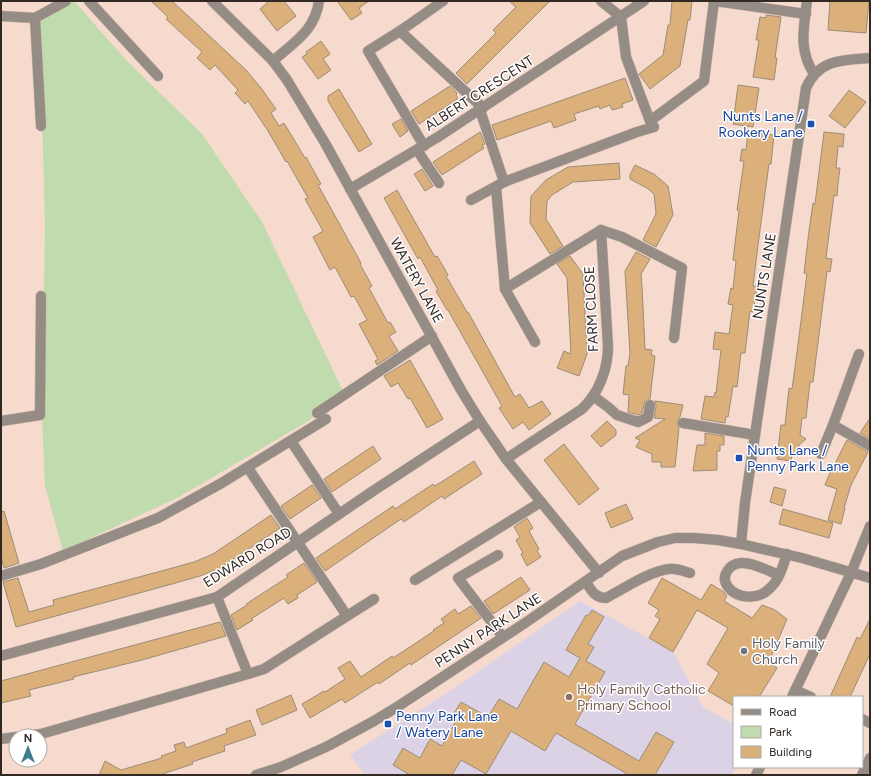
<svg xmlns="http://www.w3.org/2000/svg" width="871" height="776" font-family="Figtree,sans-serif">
<rect width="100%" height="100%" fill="#f5dacd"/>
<polygon fill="#dcd2e6" points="580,601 673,652 703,707 734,724 734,767 736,767 732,775 365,775 350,755 454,688"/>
<polygon fill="#c0dbad" points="74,1 127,61 202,134 262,222 343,391 310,420 179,497 63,551 45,486 42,417 45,224 42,112 34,26"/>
<g fill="#dbb07b" stroke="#9c8c78">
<polygon points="151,1 172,1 246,70 261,88 276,109 271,113 279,126 284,123 305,158 306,157 321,184 318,185 361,263 360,264 372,286 369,288 388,323 390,322 396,332 389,336 398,351 377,365 375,361 378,359 359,324 367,320 354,296 351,297 335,267 330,270 313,237 323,231 305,199 308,198 287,161 286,162 268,131 248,101 245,104 235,93 238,90 215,65 210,70 197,58 202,52 166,19 168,17"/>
<polygon points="269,1 284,1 296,16 277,31 260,9"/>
<polygon points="337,1 369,1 359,8 362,13 351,20"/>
<polygon points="509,1 550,1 467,84 456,73 496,33 493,30 516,7"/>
<polygon points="672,1 692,1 690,20 688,20 680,66 650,89 639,74 663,55 668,25 670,25"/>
<polygon points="830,1 869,1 866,33 828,30"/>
<polygon points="766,15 781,17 775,58 777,58 774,80 753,77 759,40 756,40 760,17 766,18"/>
<polygon points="321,41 330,54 323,59 331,70 318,79 302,57 307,54 306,52"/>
<polygon points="625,78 633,100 622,104 623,107 612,110 610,105 600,109 599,106 574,114 576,120 554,128 551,121 497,140 492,125"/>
<polygon points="738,85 759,88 753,127 733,124"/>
<polygon points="450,86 457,93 456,95 458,99 419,124 411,111"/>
<polygon points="339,89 372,144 359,152 328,101 328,96"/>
<polygon points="849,90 866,102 845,128 829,116"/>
<polygon points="401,119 408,131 400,137 392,124"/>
<polygon points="480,132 485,144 482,145 484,148 442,175 433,162"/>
<polygon points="748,132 774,135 771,164 769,164 758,245 753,286 757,286 753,312 750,311 745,353 741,353 737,387 733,386 728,417 726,416 725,423 701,419 705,396 714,397 715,392 716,393 721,350 713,349 715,332 729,334 733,305 728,304 731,288 733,289 736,261 733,260 739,211 737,210 744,161 740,161 742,149 746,150"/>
<polygon points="824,132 844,134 843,147 838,146 836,168 840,168 838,183 837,196 834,195 826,258 832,259 830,272 827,271 813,382 810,382 806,418 802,418 800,435 806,439 799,445 798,455 792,455 791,461 777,459 781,425 785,425 789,388 792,389 797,352 807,274 804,273 809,231 813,203 815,204"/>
<polygon points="619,163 620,179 573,182 552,195 547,201 546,219 563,246 550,254 530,223 531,196 546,180 568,167"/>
<polygon points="635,165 654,174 668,186 673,215 656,247 643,240 656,214 654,194 647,188 630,179 630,175"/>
<polygon points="422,169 433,186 425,191 414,174"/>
<polygon points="397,190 435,257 437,256 443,266 448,275 446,276 467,312 468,312 515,397 520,394 529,408 542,401 551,414 529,430 523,422 513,429 499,408 502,406 448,310 447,310 436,291 438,290 420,257 418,259 384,198"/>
<polygon points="636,252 650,259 641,274 642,286 645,349 652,350 651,355 655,356 650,399 645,401 642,413 638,415 628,412 629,395 623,394 626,366 628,366 630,353 625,271"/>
<polygon points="570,256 583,274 587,354 579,376 557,368 564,351 571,354 567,278 557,264"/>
<polygon points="410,360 443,419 427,428 410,398 408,399 398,383 391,387 384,376"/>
<polygon points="655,401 683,405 680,417 677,422 679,428 675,467 661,467 661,462 652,462 652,454 636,447 640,440 635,438 665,419 654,418 656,406"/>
<polygon points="870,418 870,439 860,433"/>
<polygon points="607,421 616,430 616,435 601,447 591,436"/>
<polygon points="705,433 724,436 724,445 720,445 720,451 717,451 717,470 693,471 697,445 705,445"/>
<polygon points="847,440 868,452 851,485 844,508 845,508 841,524 828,520 837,489 825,485 828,477"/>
<polygon points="564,444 599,489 579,505 544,460"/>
<polygon points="373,446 381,459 332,492 324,479"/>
<polygon points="474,461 482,474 444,499 442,496 404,522 401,519 325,571 316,558 393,506 395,509 433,484 435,486"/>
<polygon points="312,485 321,498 290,519 281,506"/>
<polygon points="774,487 786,490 782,506 770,502"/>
<polygon points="626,504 633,519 611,528 605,513"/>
<polygon points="783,509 833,523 829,538 779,524"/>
<polygon points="4,511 19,563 4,568 1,557 1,512"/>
<polygon points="271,515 280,528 220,568 200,576 172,584 16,627 3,582 18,578 29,612 54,605 53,600 165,570 194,562 213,554"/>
<polygon points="527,518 533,528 529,531 539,549 537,551 541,557 527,566 521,554 523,553 516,540 520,537 514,527"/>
<polygon points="304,563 317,582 297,595 298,598 288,604 284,598 251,619 253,620 237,630 231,615 247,605 246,604 288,577 286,575"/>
<polygon points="521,577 530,590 493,614 484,601"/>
<polygon points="662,578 701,600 711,584 724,592 727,596 724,601 752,618 762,605 775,610 787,619 769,662 777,668 759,697 734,697 734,706 708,691 719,673 707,664 728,628 697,610 673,652 649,638 660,619 655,616 659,610 648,603"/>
<polygon points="471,606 481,618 411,665 410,663 379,684 378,682 345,703 342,699 310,718 302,704 324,691 325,692 345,679 338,668 350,661 361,677 392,656 393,658 434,631 433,630 444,623 441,619 455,609 458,614"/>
<polygon points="592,610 604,617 588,644 594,647 586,661 605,672 575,724 639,761 656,732 674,742 655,775 629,775 556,733 545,751 511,731 486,774 461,760 452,775 410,775 393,765 403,748 420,758 430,739 442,746 459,716 454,713 461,702 488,717 499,699 517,709 544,662 569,677 580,658 566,650 586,615 588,616"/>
<polygon points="870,619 870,654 850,697 830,697 857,637 860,639"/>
<polygon points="220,622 226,636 142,660 73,677 74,679 29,690 31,696 1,703 1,681"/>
<polygon points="291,695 297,710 262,725 256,710"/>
<polygon points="250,720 256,735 224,746 225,751 192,762 193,764 159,775 99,775 105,761 121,770 162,758 161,756 176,751 174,745 184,742 186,748 227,733 226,729"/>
</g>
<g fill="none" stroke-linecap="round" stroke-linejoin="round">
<g stroke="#ceb6ab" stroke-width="11">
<g id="minor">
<polyline points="89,1 158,76"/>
<polyline points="212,1 273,61 287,80 325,143 461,390 480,421 506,459 599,573"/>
<polyline points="601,1 621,17 626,57 650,121 704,81 714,1"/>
<polyline points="715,1 806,14"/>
<path d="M807,1C804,28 798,49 814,74"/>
<polyline points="1,16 35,18 66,1"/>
<polyline points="35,18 41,126"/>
<polyline points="400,31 443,1"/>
<path d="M273,61C294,42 315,31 319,1"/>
<polyline points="424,146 368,51 400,31 483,108"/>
<polyline points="417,150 439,183"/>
<polyline points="504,182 637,132 654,127 650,121"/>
<polyline points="496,187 505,289 601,230"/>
<polyline points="350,189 438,137 644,1"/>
<polyline points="471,200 504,182 480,110"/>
<polyline points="601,230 622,237 682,268 674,338"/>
<polyline points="505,289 535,342"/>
<polyline points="859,354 833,425 870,446"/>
<polyline points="593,396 608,407 617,415 638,422 648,417 650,405"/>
<polyline points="317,413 432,336"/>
<polyline points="1,421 40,415 41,296"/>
<polyline points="683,423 755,435"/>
<polyline points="291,441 339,514"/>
<polyline points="821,454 833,425"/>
<path d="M506,459L582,409C599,393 608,369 608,346L601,230"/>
<polyline points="248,468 347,616 374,599"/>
<path d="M741,544L745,503L806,88C819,59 842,60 870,58"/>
<polyline points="498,555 458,578 503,637"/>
<path d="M779,575C768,571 753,562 741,563C729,564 720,576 728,587C737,599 758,600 769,589C779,581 783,566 787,554"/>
<polyline points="1,576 41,564 158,518 220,484 326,419"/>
<polyline points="415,580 541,502"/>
<path d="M586,582C591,590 595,598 606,598C623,589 650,571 669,569C676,568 683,571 690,573"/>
<polyline points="217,597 248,674 264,669 347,616"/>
<polyline points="1,656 217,597 373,491 480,421"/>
<polyline points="795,690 811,697"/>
<polyline points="792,697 851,573 870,526"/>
<polyline points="862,719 870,723"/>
<polyline points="25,736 41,734 248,674"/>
<polyline points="1,739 16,737"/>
<polyline points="256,775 281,767 328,746 374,721 397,707 525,623 622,556 658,542 675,538 694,538 718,540 741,544 802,558 870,578"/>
<polyline points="756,775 760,767"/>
<polyline points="862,775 870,758"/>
</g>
</g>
<use href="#minor" stroke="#958d85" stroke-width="10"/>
</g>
<g fill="#1a4fb4" stroke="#fff" stroke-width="1.5">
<rect x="807" y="120" width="8" height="8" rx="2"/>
<rect x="735" y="454" width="8" height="8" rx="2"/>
<rect x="384" y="720" width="8" height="8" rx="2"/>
</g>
<circle fill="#6b7280" stroke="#fff" stroke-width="1.5" cx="744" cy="651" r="4"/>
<circle fill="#8d6e63" stroke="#fff" stroke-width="1.5" cx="569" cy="697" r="4"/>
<g text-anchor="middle" stroke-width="3" stroke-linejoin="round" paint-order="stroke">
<g font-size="14" fill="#322824" stroke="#fff">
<text transform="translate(479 93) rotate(-33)" y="5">ALBERT CRESCENT</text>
<text transform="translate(764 276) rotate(-81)" y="5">NUNTS LANE</text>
<text transform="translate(417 280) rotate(61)" y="5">WATERY LANE</text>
<text transform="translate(591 309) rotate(-93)" y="5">FARM CLOSE</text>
<text transform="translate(247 557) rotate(-32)" y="5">EDWARD ROAD</text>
<text transform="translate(488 630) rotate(-33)" y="5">PENNY PARK LANE</text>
</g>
<g font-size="14" fill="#164399" stroke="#fff" text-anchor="start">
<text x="803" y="121" text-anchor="end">Nunts Lane /<tspan x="803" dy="16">Rookery Lane</tspan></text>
<text x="747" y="455">Nunts Lane /<tspan x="747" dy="16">Penny Park Lane</tspan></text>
<text x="396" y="721">Penny Park Lane<tspan x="396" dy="16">/ Watery Lane</tspan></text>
</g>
<g font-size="14" fill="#5b616d" stroke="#fff" text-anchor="start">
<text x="752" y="648">Holy Family<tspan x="752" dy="16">Church</tspan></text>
</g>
<g font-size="14" fill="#785e54" stroke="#fff" text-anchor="start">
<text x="577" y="694">Holy Family Catholic<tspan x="577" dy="16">Primary School</tspan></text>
</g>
</g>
<rect width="871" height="776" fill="none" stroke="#322824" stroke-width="4"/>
<rect x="733" y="696" width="130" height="72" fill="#ffffff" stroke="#ada9a7"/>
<rect x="741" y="709" width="20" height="6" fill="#958d85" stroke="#ada9a7"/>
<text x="769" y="716" font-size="12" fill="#322824">Road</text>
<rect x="741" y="726" width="20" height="12" fill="#c0dbad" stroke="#ada9a7"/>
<text x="769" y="736" font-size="12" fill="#322824">Park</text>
<rect x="741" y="746" width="20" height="12" fill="#dbb07b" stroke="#ada9a7"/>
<text x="769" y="756" font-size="12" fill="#322824">Building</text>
<g transform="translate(28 748)"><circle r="19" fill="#ffffff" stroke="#ada9a7"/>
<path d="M0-3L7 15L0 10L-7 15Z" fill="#3e7a91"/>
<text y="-6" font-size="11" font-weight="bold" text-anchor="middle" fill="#322824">N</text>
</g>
</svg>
